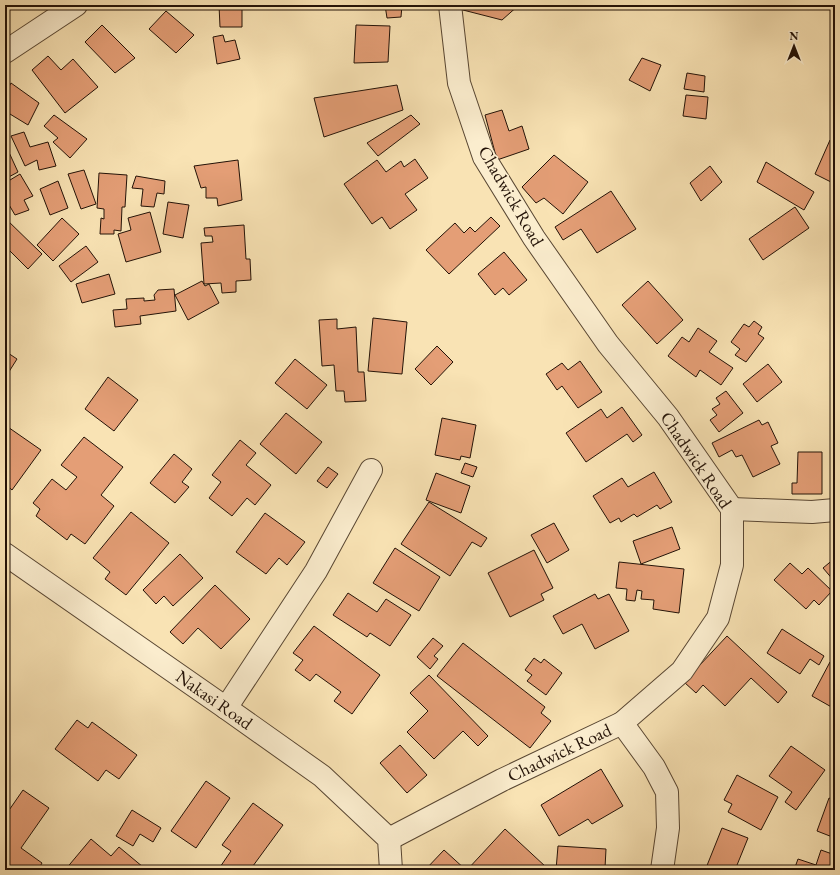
<svg xmlns="http://www.w3.org/2000/svg" width="840" height="875" font-family="'EB Garamond',serif">
<rect width="100%" height="100%" fill="#f9e3b4"/>
<filter id="stains"><feTurbulence type="fractalNoise" baseFrequency=".005" numOctaves="4"/><feColorMatrix values="0 0 0 0 .2 0 0 0 0 .09 0 0 0 0 .02 0 0 0 .5 -.17"/></filter>
<radialGradient id="worn" r=".72"><stop offset=".6" stop-color="#630" stop-opacity="0"/><stop offset="1" stop-color="#630" stop-opacity=".3"/></radialGradient>
<g fill="#e49e76" stroke="#231207">
<polygon points="219,5 242,5 242,27 220,27"/>
<polygon points="385,5 402,5 401,17 387,18"/>
<polygon points="464,5 519,5 502,20 463,10"/>
<polygon points="166,11 194,35 176,53 149,29"/>
<polygon points="102,25 135,58 115,73 85,42"/>
<polygon points="356,25 390,26 388,62 354,63"/>
<polygon points="223,35 225,42 235,40 240,59 217,64 213,37"/>
<polygon points="48,56 61,70 73,59 98,87 65,113 32,70"/>
<polygon points="642,58 661,65 650,91 629,80"/>
<polygon points="687,73 705,76 704,92 684,89"/>
<polygon points="11,83 39,103 28,125 5,111 5,94"/>
<polygon points="397,85 403,110 324,137 314,98"/>
<polygon points="686,95 708,97 706,119 683,116"/>
<polygon points="502,110 509,131 522,126 529,149 497,160 485,115"/>
<polygon points="54,115 87,139 70,158 53,142 58,138 44,126"/>
<polygon points="411,115 420,124 378,156 367,143"/>
<polygon points="24,132 30,147 48,142 56,166 39,170 37,160 25,166 11,136"/>
<polygon points="830,140 835,142 835,184 815,174"/>
<polygon points="7,148 18,172 5,179 5,149"/>
<polygon points="554,155 588,182 563,214 544,198 536,203 522,187"/>
<polygon points="415,159 428,178 405,194 417,210 390,229 382,217 372,224 344,184 377,160 386,172 401,161 404,167"/>
<polygon points="238,160 242,200 218,206 217,198 206,198 206,187 201,188 194,166"/>
<polygon points="766,162 814,192 804,210 757,182"/>
<polygon points="710,166 722,182 701,201 690,183"/>
<polygon points="84,170 96,204 81,209 68,174"/>
<polygon points="99,173 127,175 125,207 122,207 121,231 114,230 114,234 100,234 101,218 104,219 104,209 97,208"/>
<polygon points="20,174 33,196 24,200 29,210 15,215 5,198 5,183"/>
<polygon points="136,176 165,181 164,194 157,193 154,207 141,206 143,189 132,188"/>
<polygon points="58,181 68,208 50,215 40,189"/>
<polygon points="611,191 636,229 597,253 581,229 563,240 555,227"/>
<polygon points="168,202 189,205 183,238 163,234"/>
<polygon points="795,207 809,228 763,260 749,239"/>
<polygon points="150,212 161,252 126,262 118,234 131,230 128,218"/>
<polygon points="491,217 500,226 449,274 426,250 455,223 464,233 470,227 475,232"/>
<polygon points="5,218 42,254 28,269 5,246"/>
<polygon points="62,218 79,234 53,261 37,245"/>
<polygon points="244,225 246,259 250,259 251,280 236,281 236,292 222,293 221,283 204,284 201,243 213,242 212,236 205,236 204,228"/>
<polygon points="86,246 98,262 71,282 59,266"/>
<polygon points="504,252 527,280 509,295 503,288 495,295 478,274"/>
<polygon points="109,274 115,294 82,303 76,284"/>
<polygon points="202,281 205,286 209,284 219,303 188,320 175,295"/>
<polygon points="648,281 683,320 657,344 622,305"/>
<polygon points="174,289 176,311 140,316 141,324 115,327 113,310 127,309 126,299 144,298 144,301 155,300 154,295 158,290"/>
<polygon points="373,318 407,322 402,374 368,371"/>
<polygon points="337,319 337,329 356,327 358,372 364,372 366,401 345,402 344,391 336,391 334,365 322,366 319,320"/>
<polygon points="754,321 762,327 758,334 764,338 746,362 735,355 740,349 731,342 744,324 749,327"/>
<polygon points="698,328 717,341 709,352 733,368 721,385 700,370 696,377 668,356 682,337 689,342"/>
<polygon points="437,346 453,362 431,385 415,369"/>
<polygon points="5,351 17,359 5,378"/>
<polygon points="295,359 327,385 307,409 275,383"/>
<polygon points="580,361 602,392 578,408 562,386 557,390 546,374 562,363 568,370"/>
<polygon points="768,364 782,382 757,402 743,384"/>
<polygon points="108,377 138,400 114,431 85,409"/>
<polygon points="726,391 743,413 719,432 710,420 717,415 712,409 720,404 716,398"/>
<polygon points="622,407 642,435 633,442 627,434 586,462 566,433 601,409 607,418"/>
<polygon points="286,413 322,442 296,474 260,444"/>
<polygon points="442,418 476,425 470,458 461,456 460,460 435,455"/>
<polygon points="759,420 762,425 768,422 778,443 771,446 780,464 753,477 742,455 736,457 732,450 719,457 712,443"/>
<polygon points="5,425 41,450 12,490 5,484"/>
<polygon points="84,437 123,467 101,495 114,506 85,544 71,534 67,540 36,516 40,509 33,503 52,479 66,490 77,477 61,465"/>
<polygon points="240,440 256,453 246,465 271,485 255,505 247,498 232,516 209,498 221,482 212,475"/>
<polygon points="798,452 822,452 822,494 792,494 792,483 797,483"/>
<polygon points="174,454 192,469 182,482 189,487 175,503 150,483"/>
<polygon points="465,463 477,467 473,477 461,473"/>
<polygon points="328,467 338,474 327,488 317,481"/>
<polygon points="654,472 672,502 660,509 657,505 637,517 634,514 621,522 619,518 610,523 593,496 622,478 628,487"/>
<polygon points="436,473 470,486 461,513 426,500"/>
<polygon points="429,502 487,538 481,547 472,542 450,576 401,544"/>
<polygon points="131,512 169,543 126,595 105,579 110,572 93,558"/>
<polygon points="265,513 305,542 287,565 279,558 266,574 236,552"/>
<polygon points="554,523 569,550 547,563 531,535"/>
<polygon points="672,527 680,549 641,564 633,541"/>
<polygon points="395,548 440,577 419,611 373,583"/>
<polygon points="534,550 553,588 541,594 544,600 510,617 488,573"/>
<polygon points="180,554 203,578 173,606 164,596 156,604 143,590"/>
<polygon points="835,558 835,582 823,568"/>
<polygon points="619,562 684,569 679,613 653,609 654,600 641,599 642,591 637,590 635,601 626,600 627,589 616,588"/>
<polygon points="790,563 802,574 808,568 832,591 819,605 814,600 806,609 774,580"/>
<polygon points="215,585 250,619 221,649 198,628 183,644 170,632"/>
<polygon points="348,593 377,612 386,599 411,615 390,646 370,633 367,637 333,615"/>
<polygon points="595,594 598,599 609,594 629,631 595,649 582,624 563,634 553,616"/>
<polygon points="314,626 380,675 352,714 334,701 341,692 316,674 310,681 295,670 303,660 293,653"/>
<polygon points="782,629 824,656 819,665 810,659 800,674 767,653"/>
<polygon points="727,636 787,692 778,703 751,678 725,706 703,685 696,693 684,682"/>
<polygon points="433,638 443,646 434,656 438,659 430,669 417,657"/>
<polygon points="463,643 545,707 541,713 551,721 530,748 437,676"/>
<polygon points="534,658 541,663 544,659 562,673 546,695 527,681 532,675 525,670"/>
<polygon points="830,662 835,665 835,709 812,696"/>
<polygon points="429,675 488,736 478,746 463,731 434,759 407,732 428,711 410,693"/>
<polygon points="77,720 88,728 92,722 137,755 119,779 106,770 98,781 55,749"/>
<polygon points="400,745 427,775 407,793 380,763"/>
<polygon points="791,746 825,770 796,810 785,802 792,792 769,776"/>
<polygon points="601,769 623,806 592,824 588,819 559,836 541,805"/>
<polygon points="737,775 778,797 761,830 728,812 732,804 724,800"/>
<polygon points="206,781 230,798 196,848 171,831"/>
<polygon points="23,790 49,808 21,848 42,863 38,870 5,870 5,816"/>
<polygon points="829,798 835,800 835,838 817,831"/>
<polygon points="253,803 283,825 250,870 218,870 231,851 222,845"/>
<polygon points="132,810 161,828 153,842 140,834 133,846 116,836"/>
<polygon points="722,828 748,838 735,870 710,870 706,868"/>
<polygon points="505,829 546,867 543,870 467,870"/>
<polygon points="91,839 111,856 119,847 143,867 141,870 65,870"/>
<polygon points="558,846 606,849 605,868 580,866 580,870 556,870"/>
<polygon points="444,850 466,870 425,870"/>
<polygon points="821,850 835,855 835,870 794,870 798,859 816,865"/>
</g>
<g fill="none" stroke-linecap="round" stroke-linejoin="round">
<g stroke="#584632" stroke-width="24">
<g id="minor">
<polyline points="5,52 76,5"/>
<polyline points="732,509 812,512 835,510"/>
<path id="s1" d="M5,554L226,708L322,776L389,839L391,870"/>
<polyline points="226,708 316,571 371,470"/>
<polyline points="622,723 654,767 667,792 668,828 662,870"/>
<path id="s2" d="M389,839L502,780L622,723L682,671L718,618L732,565V509L668,417L608,344L534,238L484,157L459,83L450,5"/>
</g>
</g>
<use href="#minor" stroke="#fbedce" stroke-width="22"/>
</g>
<g text-anchor="middle" stroke-width="3.5" stroke-linejoin="round" paint-order="stroke">
<g font-size="18" fill="#231207" stroke="#fbedce">
<text transform="translate(511 196) rotate(60)" y="6">Chadwick Road</text>
<text transform="translate(696 460) rotate(56)" y="6">Chadwick Road</text>
<text dy="6" stroke="none"><textPath href="#s1" startOffset="255">Nakasi Road</textPath></text>
<text dy="6" stroke="none"><textPath href="#s2" startOffset="191">Chadwick Road</textPath></text>
</g>
</g>
<rect width="840" height="875" fill="none" stroke="#f9e3b4" stroke-width="20"/>
<rect x="6" y="6" width="828" height="863" fill="none" stroke="#231207" stroke-width="2"/>
<rect x="10" y="10" width="820" height="855" fill="none" stroke="#231207"/>
<g transform="translate(794 46)" stroke="#fbedce" stroke-width="3" paint-order="stroke">
<path d="M0-3L7 15L0 10L-7 15Z" fill="#231207"/>
<text y="-6" font-size="11" font-weight="bold" text-anchor="middle" fill="#231207">N</text>
</g>
<rect width="100%" height="100%" filter="url(#stains)"/>
<rect width="100%" height="100%" fill="url(#worn)"/>
</svg>
